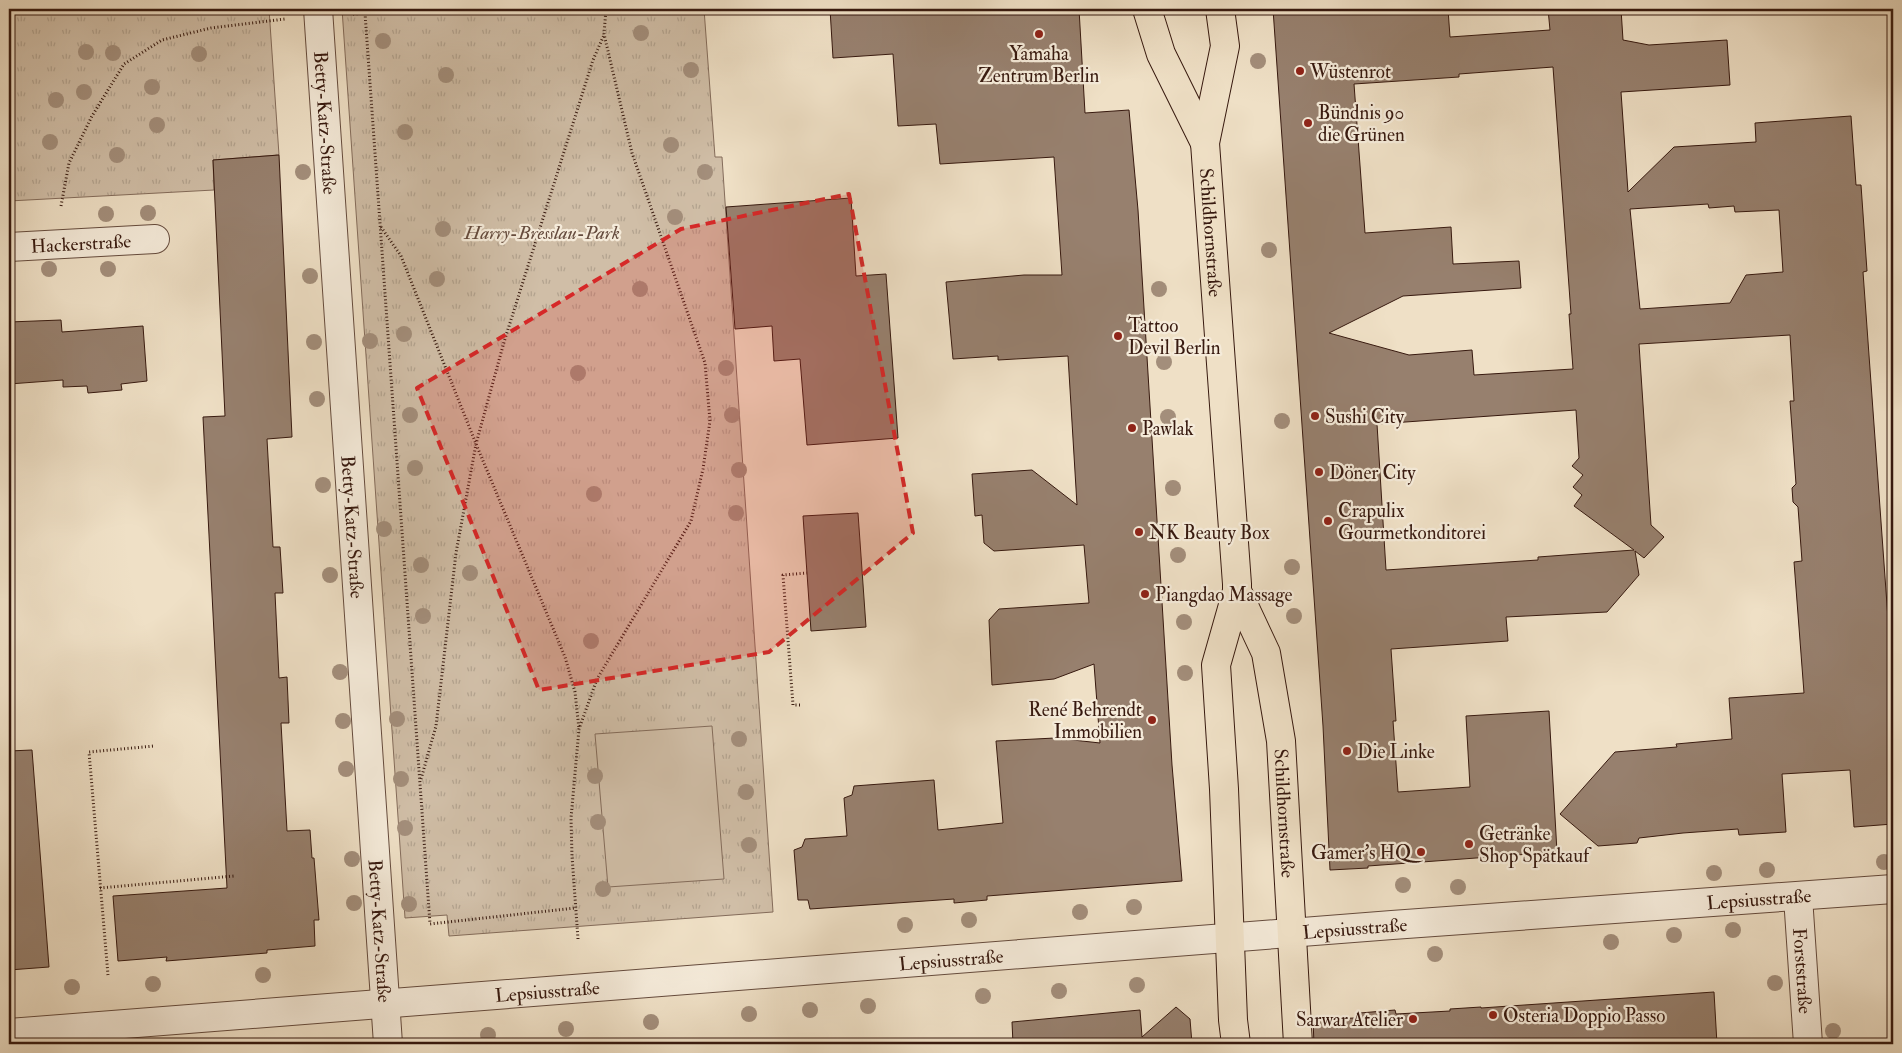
<svg xmlns="http://www.w3.org/2000/svg" width="1902" height="1053" font-family="'IM FELL Double Pica',serif">
<defs>
<pattern id="park-tufts" width="24" height="20" patternUnits="userSpaceOnUse" patternTransform="scale(1.25)"><rect width="24" height="20" fill="#d0bea7"/><path d="M3 7l-1-3M5 7V3M7 7l1-3M15 17l-1-3M17 17v-4M19 17l1-3" fill="none" stroke="#b3a38f"/></pattern>
</defs>
<rect width="100%" height="100%" fill="#efe0c6"/>
<filter id="stains"><feTurbulence type="fractalNoise" baseFrequency=".004" numOctaves="4"/><feColorMatrix values="0 0 0 0 .2 0 0 0 0 .09 0 0 0 0 .02 0 0 0 .5 -.17"/></filter>
<radialGradient id="worn" r=".72"><stop offset=".6" stop-color="#630" stop-opacity="0"/><stop offset="1" stop-color="#630" stop-opacity=".3"/></radialGradient>
<g fill="url(#park-tufts)" stroke="#846c5b">
<polygon points="9,9 269,9 279,155 213,160 214,190 9,201"/>
<polygon points="342,9 704,9 715,157 722,157 773,912 449,936 447,915 405,918"/>
</g>
<polygon fill="#d0bea7" stroke="#846c5b" points="712,726 724,879 608,887 595,734"/>
<g fill="#97806e" stroke="#37190f" fill-rule="evenodd">
<polygon points="830,9 1079,9 1085,113 1129,110 1138,210 1172,765 1182,881 987,896 987,900 954,903 954,899 810,909 808,900 798,900 794,850 802,847 805,839 847,836 844,798 852,795 854,786 934,780 938,830 1003,823 996,741 1055,738 1100,743 1094,664 1054,679 992,685 989,620 999,609 1089,603 1084,545 994,551 984,543 982,515 975,516 972,474 1032,470 1077,505 1068,356 998,360 998,356 953,359 946,282 1024,275 1062,275 1054,157 940,164 936,124 898,126 893,54 833,58"/>
<path d="M1273,9H1448L1450,37L1550,30L1548,9H1621L1623,40L1649,45L1727,40L1730,85L1621,92L1628,192L1674,147L1756,142L1755,123L1851,116L1856,185H1861L1867,271L1863,272L1893,688V824L1854,827L1850,770L1782,774L1786,832L1739,835L1738,829L1683,833L1639,838L1637,843L1598,846L1560,814L1615,752L1677,747L1676,744L1732,739L1729,698L1804,693L1794,562L1802,561L1798,507L1793,502L1792,488L1796,484L1790,401H1794L1790,335L1639,344L1651,525L1664,537L1644,558L1635,551L1639,575L1607,612L1506,617L1508,641L1391,649L1396,721H1393L1398,792L1470,787L1466,716L1549,711L1557,852L1368,866V868L1330,870L1323,726ZM1553,67L1571,314H1569L1573,369L1474,375L1472,350L1409,355L1329,333L1403,296L1521,288L1519,261L1453,264L1451,227L1365,233L1354,84L1459,77V74ZM1708,204L1709,208L1734,206L1735,212L1779,210L1783,272L1746,275L1730,303L1640,309L1630,209ZM1576,410L1579,458L1572,466L1583,475L1573,487L1582,495L1574,506L1634,550L1538,557V560L1386,570L1377,424Z"/>
<polygon points="279,155 292,437 267,439 273,547 280,547 283,593 275,593 279,678 287,677 289,723 281,723 287,831 310,830 312,858 314,858 319,920 314,920 315,946 267,950 267,953 166,961 167,957 118,961 113,896 227,888 203,417 225,416 213,160"/>
<polygon points="851,198 856,276 886,274 898,438 807,445 800,359 774,361 772,326 735,329 726,207"/>
<polygon points="61,320 62,332 143,326 147,381 121,384 122,390 88,393 87,386 63,387 63,380 9,384 9,322"/>
<polygon points="858,513 866,627 811,631 803,516"/>
<polygon points="32,750 49,967 9,970 9,751"/>
<polygon points="1714,992 1717,1044 1314,1044 1313,1020 1354,1018 1360,1013 1395,1010 1396,1014 1450,1011 1450,1009 1481,1007 1481,1008"/>
<polygon points="1176,1007 1190,1019 1192,1044 1013,1044 1012,1022 1140,1010 1142,1037"/>
</g>
<g fill="none" stroke-linecap="round" stroke-linejoin="round">
<g stroke="#654b3d" stroke-width="30">
<g id="minor">
<path id="s1" d="M318,9L388,1044"/>
<path id="s2" d="M9,247L155,239"/>
<path id="s3" d="M1798,897L1808,1044"/>
<path id="s4" d="M9,1033L1392,925L1893,889"/>
</g>
</g>
<g stroke="#37190f" stroke-width="30">
<g id="major">
<polyline points="1147,9 1161,54 1205,143"/>
<path id="s5" d="M1220,9L1225,46L1205,143L1237,584V591L1216,665L1224,789L1233,1020L1236,1044"/>
<path id="s6" d="M1237,591L1266,653L1281,741L1298,1044"/>
</g>
</g>
<g stroke="#37190f" stroke-width="3" stroke-dasharray="1 2.5" stroke-linecap="butt">
<polyline points="365,13 430,924 575,908"/>
<polyline points="353,14 424,9"/>
<polyline points="61,206 69,163 92,116 124,64 162,40 211,28 285,19"/>
<polyline points="381,227 401,256 476,444 565,657 575,692 579,729"/>
<polyline points="800,705 793,705 783,575 807,573"/>
<polyline points="421,779 436,726 456,553 476,444 504,342 593,60 604,35"/>
<polyline points="100,888 234,876"/>
<polyline points="578,939 572,856 571,818 579,729 597,679 691,521 703,469 710,421 705,363 632,153 604,34 606,9"/>
<polyline points="108,975 89,752 154,746"/>
</g>
<use href="#minor" stroke="#f5ebda" stroke-width="28"/>
<use href="#major" stroke="#efe0c6" stroke-width="28"/>
</g>
<g fill="#a38e7b">
<circle cx="641" cy="33" r="8"/>
<circle cx="383" cy="41" r="8"/>
<circle cx="86" cy="52" r="8"/>
<circle cx="113" cy="53" r="8"/>
<circle cx="199" cy="54" r="8"/>
<circle cx="1258" cy="61" r="8"/>
<circle cx="691" cy="70" r="8"/>
<circle cx="446" cy="75" r="8"/>
<circle cx="152" cy="87" r="8"/>
<circle cx="84" cy="92" r="8"/>
<circle cx="56" cy="100" r="8"/>
<circle cx="157" cy="125" r="8"/>
<circle cx="405" cy="132" r="8"/>
<circle cx="50" cy="142" r="8"/>
<circle cx="671" cy="145" r="8"/>
<circle cx="117" cy="155" r="8"/>
<circle cx="303" cy="172" r="8"/>
<circle cx="705" cy="172" r="8"/>
<circle cx="148" cy="213" r="8"/>
<circle cx="106" cy="214" r="8"/>
<circle cx="675" cy="217" r="8"/>
<circle cx="443" cy="229" r="8"/>
<circle cx="1269" cy="250" r="8"/>
<circle cx="49" cy="269" r="8"/>
<circle cx="108" cy="269" r="8"/>
<circle cx="310" cy="276" r="8"/>
<circle cx="437" cy="279" r="8"/>
<circle cx="640" cy="289" r="8"/>
<circle cx="1159" cy="289" r="8"/>
<circle cx="404" cy="334" r="8"/>
<circle cx="370" cy="341" r="8"/>
<circle cx="314" cy="342" r="8"/>
<circle cx="1164" cy="362" r="8"/>
<circle cx="726" cy="368" r="8"/>
<circle cx="578" cy="373" r="8"/>
<circle cx="317" cy="399" r="8"/>
<circle cx="410" cy="415" r="8"/>
<circle cx="732" cy="415" r="8"/>
<circle cx="1168" cy="417" r="8"/>
<circle cx="1282" cy="421" r="8"/>
<circle cx="415" cy="468" r="8"/>
<circle cx="739" cy="470" r="8"/>
<circle cx="323" cy="485" r="8"/>
<circle cx="1173" cy="488" r="8"/>
<circle cx="594" cy="494" r="8"/>
<circle cx="736" cy="513" r="8"/>
<circle cx="384" cy="529" r="8"/>
<circle cx="1178" cy="555" r="8"/>
<circle cx="421" cy="565" r="8"/>
<circle cx="1292" cy="567" r="8"/>
<circle cx="470" cy="573" r="8"/>
<circle cx="330" cy="575" r="8"/>
<circle cx="423" cy="616" r="8"/>
<circle cx="1294" cy="616" r="8"/>
<circle cx="1184" cy="622" r="8"/>
<circle cx="591" cy="641" r="8"/>
<circle cx="340" cy="672" r="8"/>
<circle cx="1185" cy="673" r="8"/>
<circle cx="397" cy="719" r="8"/>
<circle cx="343" cy="721" r="8"/>
<circle cx="739" cy="739" r="8"/>
<circle cx="346" cy="769" r="8"/>
<circle cx="595" cy="776" r="8"/>
<circle cx="401" cy="779" r="8"/>
<circle cx="746" cy="792" r="8"/>
<circle cx="598" cy="822" r="8"/>
<circle cx="405" cy="828" r="8"/>
<circle cx="749" cy="845" r="8"/>
<circle cx="352" cy="859" r="8"/>
<circle cx="1884" cy="862" r="8"/>
<circle cx="1767" cy="870" r="8"/>
<circle cx="1714" cy="873" r="8"/>
<circle cx="1403" cy="885" r="8"/>
<circle cx="1458" cy="887" r="8"/>
<circle cx="603" cy="889" r="8"/>
<circle cx="354" cy="903" r="8"/>
<circle cx="409" cy="904" r="8"/>
<circle cx="1134" cy="907" r="8"/>
<circle cx="1080" cy="912" r="8"/>
<circle cx="969" cy="920" r="8"/>
<circle cx="905" cy="925" r="8"/>
<circle cx="1733" cy="930" r="8"/>
<circle cx="1674" cy="935" r="8"/>
<circle cx="1611" cy="942" r="8"/>
<circle cx="1435" cy="954" r="8"/>
<circle cx="263" cy="975" r="8"/>
<circle cx="1775" cy="983" r="8"/>
<circle cx="153" cy="984" r="8"/>
<circle cx="1137" cy="985" r="8"/>
<circle cx="72" cy="987" r="8"/>
<circle cx="1059" cy="991" r="8"/>
<circle cx="983" cy="996" r="8"/>
<circle cx="868" cy="1006" r="8"/>
<circle cx="810" cy="1010" r="8"/>
<circle cx="749" cy="1014" r="8"/>
<circle cx="651" cy="1022" r="8"/>
<circle cx="566" cy="1029" r="8"/>
<circle cx="1833" cy="1031" r="8"/>
<circle cx="488" cy="1035" r="8"/>
</g>
<path fill="#d62828" fill-opacity="0.2" stroke="#d62828" stroke-width="4" stroke-dasharray="10 6" stroke-linejoin="round" d="M849,194L913,533L769,652L539,690L417,388L681,229Z"/>
<g fill="#8f2418" stroke="#f5ebda" stroke-width="2">
<circle cx="1039" cy="34" r="5"/>
<circle cx="1300" cy="71" r="5"/>
<circle cx="1308" cy="123" r="5"/>
<circle cx="1118" cy="336" r="5"/>
<circle cx="1315" cy="416" r="5"/>
<circle cx="1132" cy="428" r="5"/>
<circle cx="1319" cy="472" r="5"/>
<circle cx="1328" cy="521" r="5"/>
<circle cx="1139" cy="532" r="5"/>
<circle cx="1145" cy="594" r="5"/>
<circle cx="1152" cy="720" r="5"/>
<circle cx="1347" cy="751" r="5"/>
<circle cx="1469" cy="844" r="5"/>
<circle cx="1421" cy="852" r="5"/>
<circle cx="1493" cy="1015" r="5"/>
<circle cx="1413" cy="1019" r="5"/>
</g>
<g text-anchor="middle" stroke-width="4.5" stroke-linejoin="round" paint-order="stroke">
<g font-size="19" fill="#37190f" stroke="#f5ebda" text-anchor="start">
<text x="1039" y="60" text-anchor="middle">Yamaha<tspan x="1039" dy="22">Zentrum Berlin</tspan></text>
<text x="1310" y="78">Wüstenrot</text>
<text x="1318" y="119">Bündnis 90<tspan x="1318" dy="22">die Grünen</tspan></text>
<text x="1128" y="332">Tattoo<tspan x="1128" dy="22">Devil Berlin</tspan></text>
<text x="1325" y="423">Sushi City</text>
<text x="1142" y="435">Pawlak</text>
<text x="1329" y="479">Döner City</text>
<text x="1338" y="517">Crapulix<tspan x="1338" dy="22">Gourmetkonditorei</tspan></text>
<text x="1149" y="539">NK Beauty Box</text>
<text x="1155" y="601">Piangdao Massage</text>
<text x="1142" y="716" text-anchor="end">René Behrendt<tspan x="1142" dy="22">Immobilien</tspan></text>
<text x="1357" y="758">Die Linke</text>
<text x="1479" y="840">Getränke<tspan x="1479" dy="22">Shop Spätkauf</tspan></text>
<text x="1411" y="859" text-anchor="end">Gamer's HQ</text>
<text x="1503" y="1022">Osteria Doppio Passo</text>
<text x="1403" y="1026" text-anchor="end">Sarwar Atelier</text>
</g>
<g font-size="19" fill="#37190f" stroke="#f5ebda">
<text dy="7" stroke="none"><textPath href="#s1" startOffset="114">Betty-Katz-Straße</textPath></text>
<text dy="7" stroke="none"><textPath href="#s5" startOffset="226">Schildhornstraße</textPath></text>
<text dy="7" stroke="none"><textPath href="#s2" startOffset="72">Hackerstraße</textPath></text>
<text dy="7" stroke="none"><textPath href="#s1" startOffset="519">Betty-Katz-Straße</textPath></text>
<text dy="7" stroke="none"><textPath href="#s6" startOffset="230">Schildhornstraße</textPath></text>
<text dy="7" stroke="none"><textPath href="#s4" startOffset="1755">Lepsiusstraße</textPath></text>
<text dy="7" stroke="none"><textPath href="#s4" startOffset="1350">Lepsiusstraße</textPath></text>
<text dy="7" stroke="none"><textPath href="#s1" startOffset="924">Betty-Katz-Straße</textPath></text>
<text dy="7" stroke="none"><textPath href="#s4" startOffset="945">Lepsiusstraße</textPath></text>
<text dy="7" stroke="none"><textPath href="#s3" startOffset="74">Forststraße</textPath></text>
<text dy="7" stroke="none"><textPath href="#s4" startOffset="540">Lepsiusstraße</textPath></text>
</g>
<g font-size="19" font-style="italic" fill="#654b3d" stroke="#f5ebda">
<text x="542" y="239">Harry-Bresslau-Park</text>
</g>
</g>
<rect width="1902" height="1053" fill="none" stroke="#efe0c6" stroke-width="30"/>
<rect x="10" y="10" width="1882" height="1033" fill="none" stroke="#37190f" stroke-width="2.5"/>
<rect x="15" y="15" width="1872" height="1023" fill="none" stroke="#37190f"/>
<rect width="100%" height="100%" filter="url(#stains)"/>
<rect width="100%" height="100%" fill="url(#worn)"/>
</svg>
